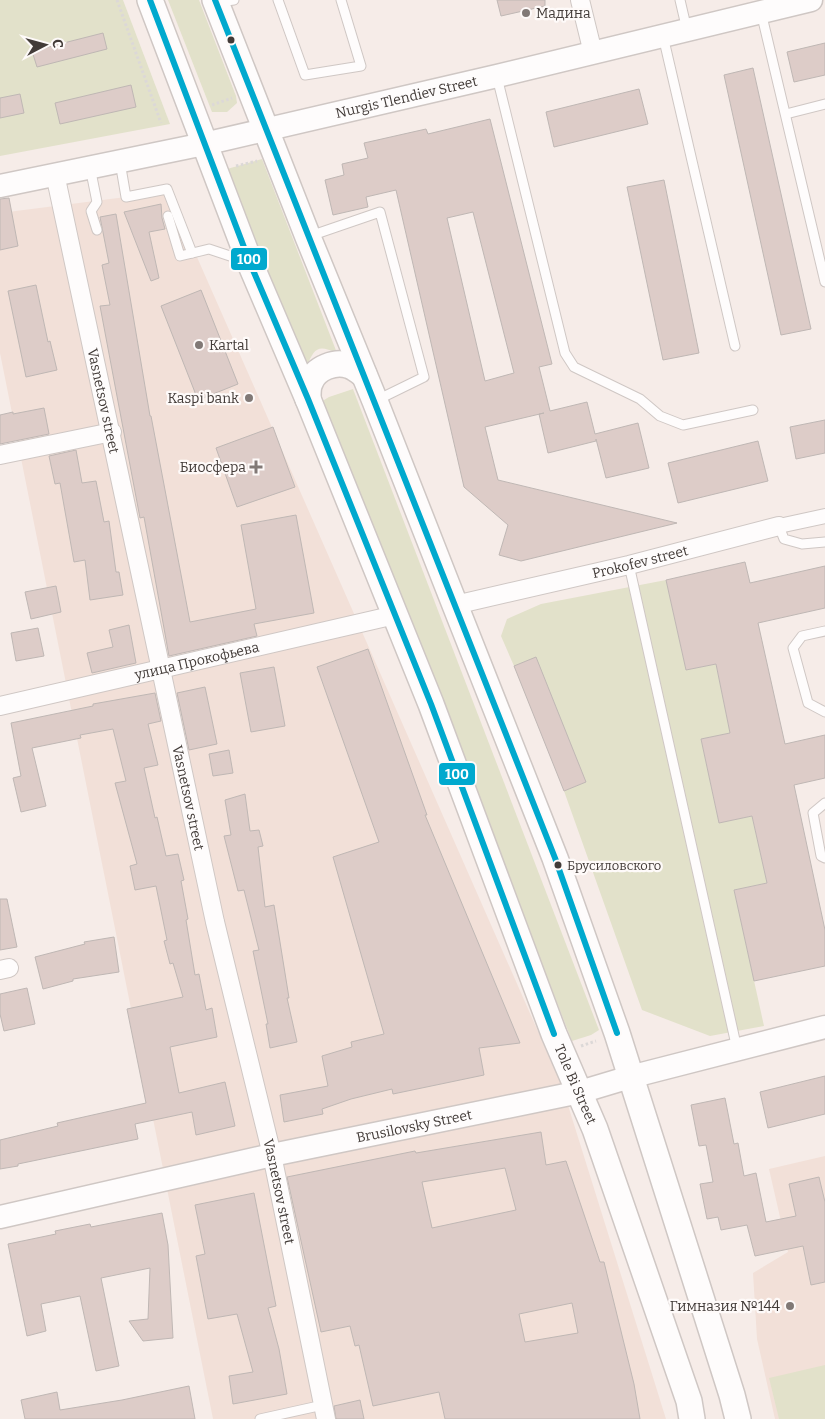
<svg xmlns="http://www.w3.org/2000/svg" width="825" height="1419" font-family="Bitter,serif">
<rect width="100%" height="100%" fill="#f6ece8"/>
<g fill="#f2e0d8">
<polygon points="167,189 562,1086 666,1419 213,1419 0,353 0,213 126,197"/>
<polygon points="825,1156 825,1419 775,1419 757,1339 753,1273 788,1252 769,1169"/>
</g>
<g fill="#e2e1ca">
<polygon points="0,0 123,0 170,124 0,156"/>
<polygon points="168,0 199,0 236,96 237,103 227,112 212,112"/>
<path d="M262,159L337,353C317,344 315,348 306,367L227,169Z"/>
<polygon points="353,389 599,1030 591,1035 572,1041 321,402 329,397"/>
<polygon points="666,580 686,670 716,664 730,733 701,739 719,823 752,816 767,883 734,890 764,1026 710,1036 642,1010 564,791 586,782 536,658 514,666 501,636 507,619 541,604"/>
<polygon points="825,1365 825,1419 779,1419 769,1378"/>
</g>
<g fill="#ddccc8" stroke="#bfb7b4" fill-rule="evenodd">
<polygon points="497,0 545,0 545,6 501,16"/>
<polygon points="103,33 107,49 37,67 32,51"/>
<polygon points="825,43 825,75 794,82 787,52"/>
<polygon points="753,68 811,329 781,335 724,75"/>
<polygon points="131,85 136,107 60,124 55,103"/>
<polygon points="639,89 648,124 554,147 546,112"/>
<polygon points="20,94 24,113 0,118 0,98"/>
<path d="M490,119L552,364L539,367L550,411L587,402L595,434L638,423L649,468L606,478L596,439V441L548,453L539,414L544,413L485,427L498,480L677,523L521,561L499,555L508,525L464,487L396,190L366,197L368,207L333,215L325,180L344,175L342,164L368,158L364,143L426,129L428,134ZM473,212L514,373L485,381L447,218Z"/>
<polygon points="664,180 699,353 663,360 627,187"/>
<polygon points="9,198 18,246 0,250 0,199"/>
<polygon points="161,204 162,218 165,229 149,232 159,278 151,281 124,212"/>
<polygon points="116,214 150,416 151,416 190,622 256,609 241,525 296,515 314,613 254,624 257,636 169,656 144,517 140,518 100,306 110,305 102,265 109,263 100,217"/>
<polygon points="36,285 48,342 50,341 57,370 26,377 8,291"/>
<polygon points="201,290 238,384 198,400 161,306"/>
<polygon points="44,408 49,434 0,444 0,415 13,412 13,414"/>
<polygon points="825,420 825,453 796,459 790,427"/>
<polygon points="273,427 295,487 237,507 216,448"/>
<polygon points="758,441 768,481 678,503 668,463"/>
<polygon points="76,450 82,483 96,481 104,522 109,521 116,572 119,572 123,595 90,600 85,560 74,562 60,483 55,484 49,456"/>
<polygon points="745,562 750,583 825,566 825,608 758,623 785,744 825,735 825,778 794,785 825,930 825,966 754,981 734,890 767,883 752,816 719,823 701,739 730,733 716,664 686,670 666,580"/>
<polygon points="56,586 61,612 31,619 25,592"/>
<polygon points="129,625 136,663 92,673 87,653 113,647 109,630"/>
<polygon points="38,628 44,656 16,661 11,633"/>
<polygon points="368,649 427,815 425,815 520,1043 479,1048 484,1075 393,1094 392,1089 351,1099 322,1109 323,1114 284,1122 280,1095 328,1086 322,1056 352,1047 351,1042 384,1034 333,857 379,842 317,667"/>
<polygon points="536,657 586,782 564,791 514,666"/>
<polygon points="274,667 285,726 251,732 240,673"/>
<polygon points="205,687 217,744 189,750 177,693"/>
<polygon points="155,693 161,721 148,724 158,765 144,768 155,818 157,817 166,856 178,854 184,880 181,881 188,919 186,920 195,975 199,974 206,1010 212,1008 217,1037 170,1047 179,1093 225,1082 235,1126 196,1135 192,1112 135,1124 138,1139 18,1164 18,1166 0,1169 0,1140 58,1126 57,1123 146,1103 127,1009 183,997 173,963 170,964 164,941 167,940 156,886 135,890 130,866 137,864 115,783 126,781 113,729 80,735 81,738 32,748 46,806 21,812 13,778 21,776 11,723 93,706 93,704"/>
<polygon points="229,750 233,773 213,776 209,754"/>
<polygon points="245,794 250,831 259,830 263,846 258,847 265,907 274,905 289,998 287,998 297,1042 270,1048 266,1024 268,1024 253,951 259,950 244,890 238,891 224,836 231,835 225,800"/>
<polygon points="0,899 7,899 17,947 0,950"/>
<polygon points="114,937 119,972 73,979 73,981 43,989 35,957 85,944 84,942"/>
<polygon points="27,988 35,1024 4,1031 0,1014 0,994"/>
<polygon points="825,1076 825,1114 768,1128 760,1092"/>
<polygon points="725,1098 734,1144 738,1143 744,1176 756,1173 766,1222 796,1216 789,1184 819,1177 825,1202 825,1282 811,1285 803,1246 755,1256 747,1225 721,1230 718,1217 707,1219 700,1184 713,1182 706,1145 699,1146 691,1105"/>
<path d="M541,1132L546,1165L566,1161L600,1262H604L634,1384L640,1419H445L439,1392L373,1406L359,1345L355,1346L350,1326L321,1332L287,1177L415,1151L416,1153ZM505,1168L516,1210L432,1228L422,1182ZM572,1303L578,1333L525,1342L519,1314Z"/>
<polygon points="254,1193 276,1306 268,1308 279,1349 287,1394 233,1404 229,1376 253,1372 237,1314 208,1319 196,1256 205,1254 195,1205"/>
<polygon points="162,1213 168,1245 173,1338 143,1341 129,1321 148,1319 150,1268 101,1278 119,1366 96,1371 80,1296 41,1304 46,1331 27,1336 8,1244 56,1234 55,1231 90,1224 91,1227"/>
<polygon points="189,1386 195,1419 25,1419 21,1400 57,1392 60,1410 122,1400"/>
<polygon points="360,1400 364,1419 336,1419 334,1406"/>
</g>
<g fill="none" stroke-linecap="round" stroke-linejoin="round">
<g stroke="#cfc7c4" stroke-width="11">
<g id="service">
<polyline points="278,0 305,75 361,66 341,0"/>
<polyline points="680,0 687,30"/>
<polyline points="219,2 234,0"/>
<polyline points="761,12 825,282"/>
<polyline points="663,36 735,346"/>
<polyline points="497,77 565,353 574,367 640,399 660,416 683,425 753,410"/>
<polyline points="786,114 825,104"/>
<polyline points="120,162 126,197 167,189 192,253"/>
<polyline points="90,167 97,202 91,211 97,230"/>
<polyline points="168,216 180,256 209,249 245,261"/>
<polyline points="310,236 380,212 424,377 377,400"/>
<polyline points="779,526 784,539 802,544 825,542"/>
<polyline points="629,565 737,1049"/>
<polyline points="825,631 802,636 793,648 808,703 825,712"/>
<polyline points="825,803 813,813 821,856 825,858"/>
<polyline points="260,1419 323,1405"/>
</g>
</g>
<g stroke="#cfc7c4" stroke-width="16">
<polyline id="pedestrian" points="779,526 825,516"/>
</g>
<g stroke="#cfc7c4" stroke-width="20">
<g id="minor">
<polyline points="580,0 593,53"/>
<path id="s1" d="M55,174L215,922L272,1155L326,1419"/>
<polyline points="0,455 112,432"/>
<path id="s2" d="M455,605L629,565L779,526"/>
<path id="s3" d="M0,706L395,615"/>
<polyline points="0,970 9,968"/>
</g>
</g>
<g stroke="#cfc7c4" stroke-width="25">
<g id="tertiary">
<path id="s4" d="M0,186L204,144L497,76L811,0"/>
<path id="s5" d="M0,1217L272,1155L580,1092L630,1077L825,1027"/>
</g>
</g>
<g stroke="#cfc7c4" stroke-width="28">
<g id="secondary">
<path id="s6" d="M150,0L250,263L308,399L431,704L554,1034L595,1129L689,1401L692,1419"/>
<polyline points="215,0 308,237 375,401 455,605 555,858 617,1033 732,1395 738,1419"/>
<path d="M308,399C308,394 308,387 310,383C315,368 336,360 350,366C355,368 360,372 364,375"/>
</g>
</g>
<g stroke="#dcd8d7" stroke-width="3" stroke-dasharray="2.5 2.5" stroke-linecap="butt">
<polyline points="117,0 161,123"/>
<polyline points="212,105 232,98"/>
<polyline points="236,166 257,161"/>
<polyline points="581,1046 596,1041"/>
</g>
<use href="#service" stroke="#fefcfc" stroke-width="9"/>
<use href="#pedestrian" stroke="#fefcfc" stroke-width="14"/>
<use href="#minor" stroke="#fefcfc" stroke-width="18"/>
<use href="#tertiary" stroke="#fefcfc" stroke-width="22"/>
<use href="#secondary" stroke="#fefcfc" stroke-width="25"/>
<g stroke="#fefaf9" stroke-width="10">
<g id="bus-1">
<polyline points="150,0 250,263 308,399 431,704 554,1034"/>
<polyline points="215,0 555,858 617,1033"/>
</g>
</g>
<use href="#bus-1" stroke="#00a9ce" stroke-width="6"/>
</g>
<g fill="#817976" stroke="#fefaf9" stroke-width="2">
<circle cx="526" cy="13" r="5"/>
<circle cx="199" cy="345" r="5"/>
<circle cx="249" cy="398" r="5"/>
<path d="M253.5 459.5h5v5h5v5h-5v5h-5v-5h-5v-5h5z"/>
<circle cx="790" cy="1306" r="5"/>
</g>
<g fill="#423b38" stroke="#fefaf9" stroke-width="2">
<circle cx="231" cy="40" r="4.5"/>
<circle cx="558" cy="865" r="4.5"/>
</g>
<g text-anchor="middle" stroke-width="4.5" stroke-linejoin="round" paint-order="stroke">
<g font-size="13" fill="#423b38" stroke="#fefaf9" text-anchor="start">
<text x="567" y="870">Брусиловского</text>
</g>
<g font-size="14" fill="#423b38" stroke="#fefaf9" text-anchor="end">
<text x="536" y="18" text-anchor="start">Мадина</text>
<text x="209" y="350" text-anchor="start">Kartal</text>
<text x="239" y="403">Kaspi bank</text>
<text x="246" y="472">Биосфера</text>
<text x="780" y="1311">Гимназия №144</text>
</g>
<g font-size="14" fill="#423b38" stroke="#fefaf9">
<text dy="5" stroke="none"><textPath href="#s4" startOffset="416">Nurgis Tlendiev Street</textPath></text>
<text dy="5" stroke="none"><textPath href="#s1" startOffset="232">Vasnetsov street</textPath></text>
<text dy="5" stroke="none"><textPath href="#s2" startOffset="190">Prokofev street</textPath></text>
<text dy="5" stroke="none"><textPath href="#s3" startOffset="202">улица Прокофьева</textPath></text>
<text dy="5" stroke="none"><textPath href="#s1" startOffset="638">Vasnetsov street</textPath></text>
<text dy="5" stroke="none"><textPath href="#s6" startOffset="1165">Tole Bi Street</textPath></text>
<text dy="5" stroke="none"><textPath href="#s5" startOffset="424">Brusilovsky Street</textPath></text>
<text dy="5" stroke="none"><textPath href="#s1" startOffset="1042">Vasnetsov street</textPath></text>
</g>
</g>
<g stroke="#fefaf9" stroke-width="2">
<rect x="230" y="247" width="38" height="24" rx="5" fill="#00a9ce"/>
<rect x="438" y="762" width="38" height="24" rx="5" fill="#00a9ce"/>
</g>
<g font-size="14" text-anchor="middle" font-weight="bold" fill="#fff">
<text x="249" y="264">100</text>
<text x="457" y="779">100</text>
</g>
<g transform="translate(45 45) rotate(84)" stroke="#fefaf9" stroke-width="4" paint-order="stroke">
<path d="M0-4L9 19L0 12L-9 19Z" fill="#423b38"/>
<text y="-8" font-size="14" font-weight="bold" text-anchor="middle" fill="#423b38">С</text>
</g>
</svg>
